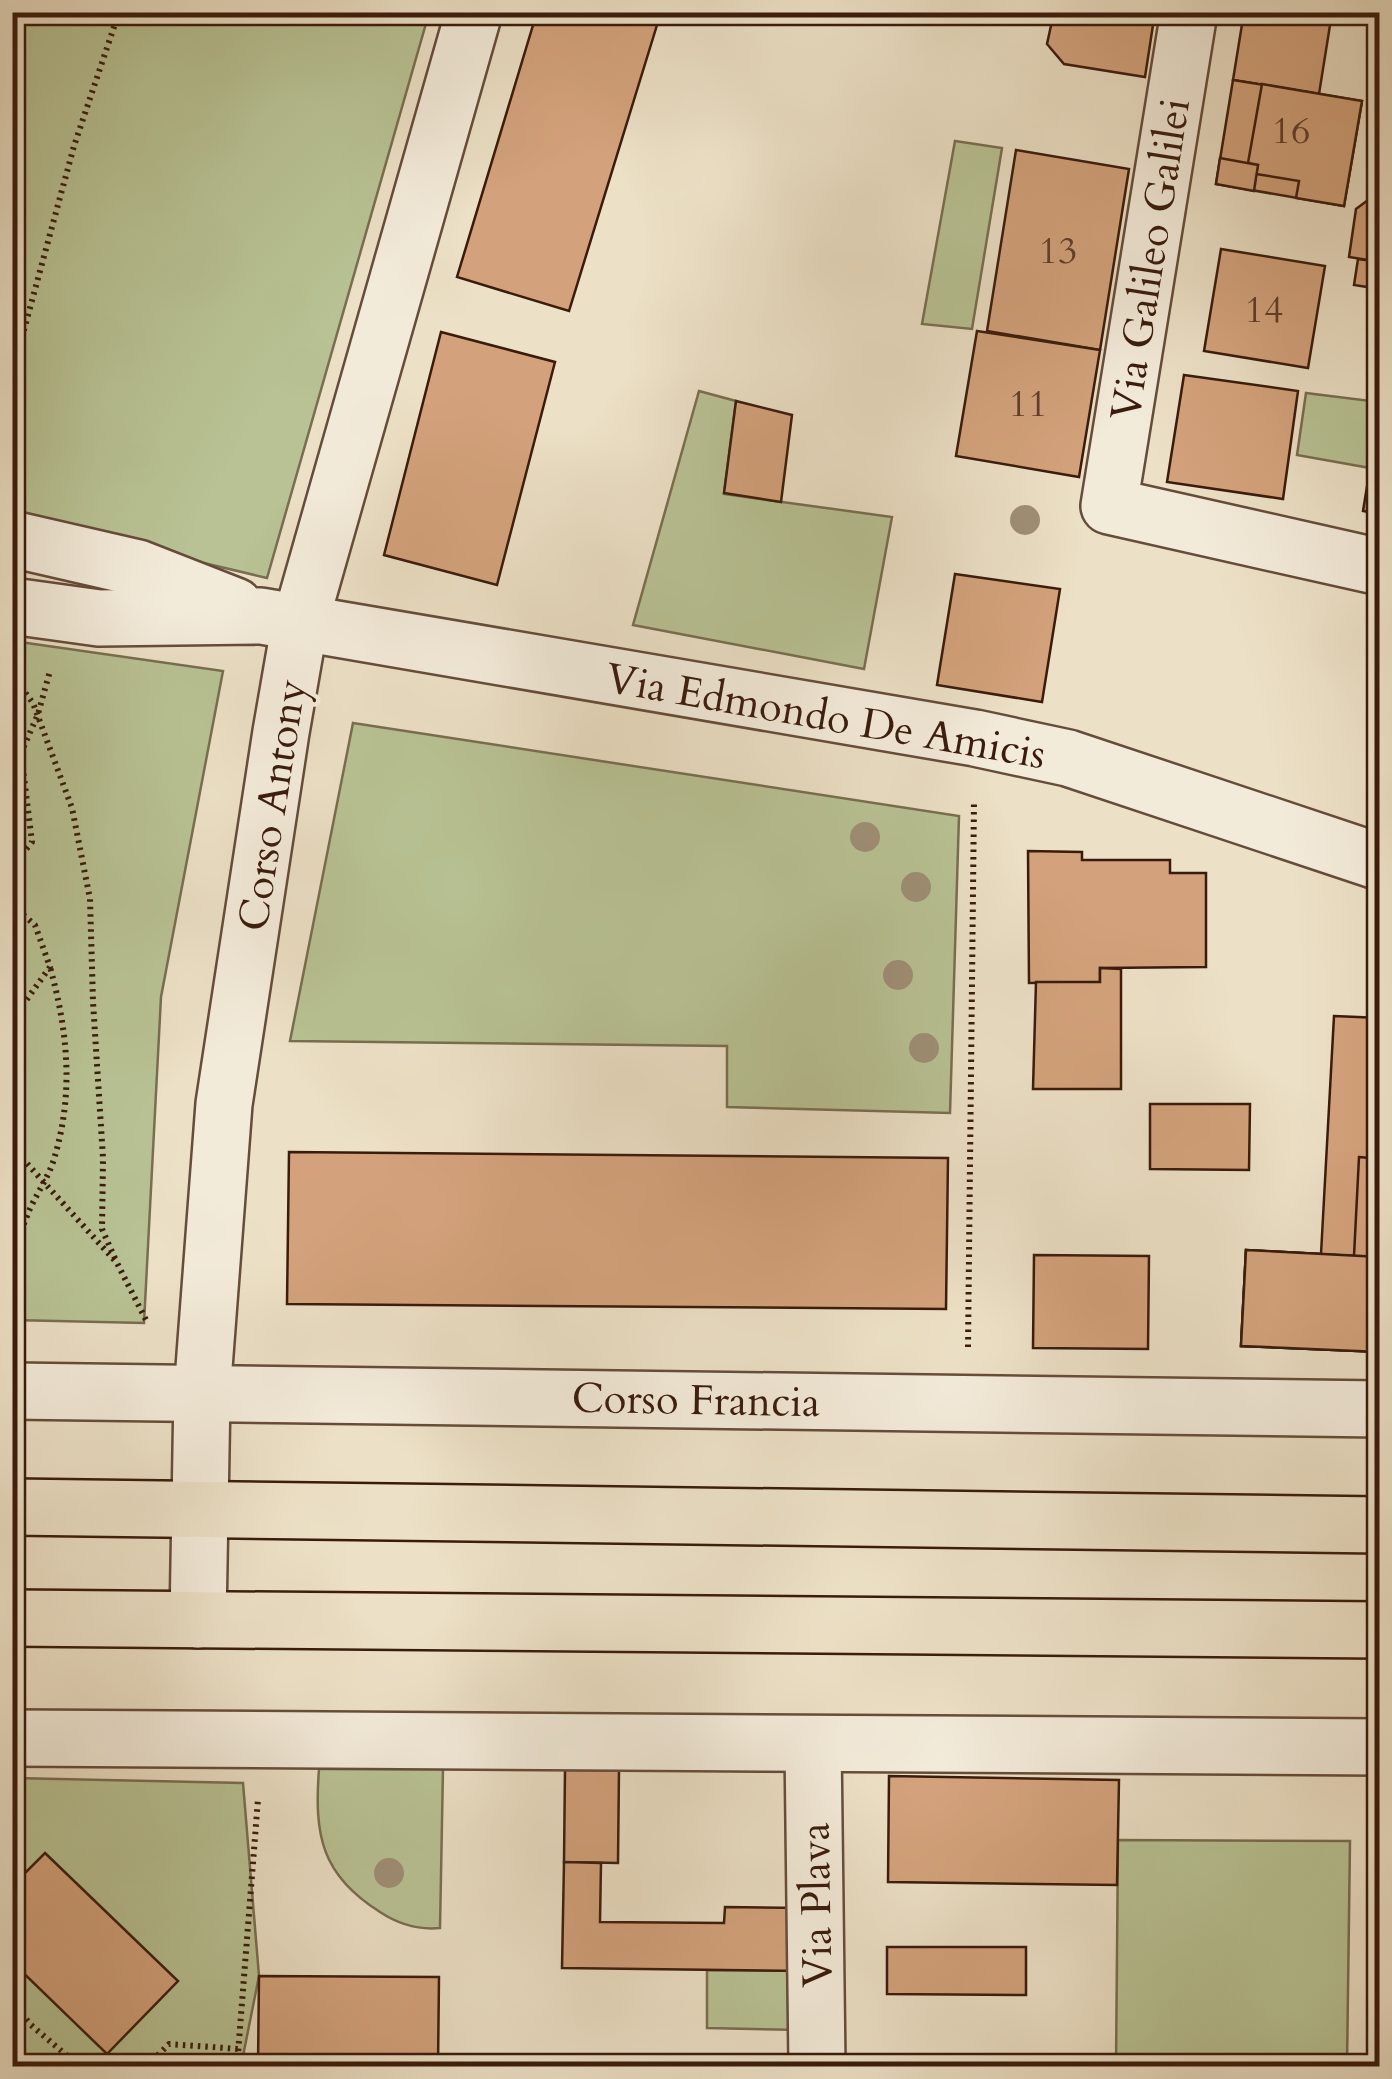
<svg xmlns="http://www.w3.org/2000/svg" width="1392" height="2079" font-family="Cardo,serif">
<rect width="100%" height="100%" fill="#ece0c6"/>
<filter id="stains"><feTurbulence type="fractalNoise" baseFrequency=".002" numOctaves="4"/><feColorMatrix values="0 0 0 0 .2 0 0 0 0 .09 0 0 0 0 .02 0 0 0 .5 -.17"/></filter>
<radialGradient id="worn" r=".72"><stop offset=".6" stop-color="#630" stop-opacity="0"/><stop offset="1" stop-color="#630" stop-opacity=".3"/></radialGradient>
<g fill="#b8c294" stroke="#796e50" stroke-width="2.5">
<polygon points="13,13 429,13 267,578 13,518"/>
<polygon points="955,141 1002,148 972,329 922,324"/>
<polygon points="699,391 736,401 724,494 892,517 864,669 633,625"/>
<polygon points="1306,393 1379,402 1370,468 1297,455"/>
<polygon points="13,641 223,671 161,997 144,1323 13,1320"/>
<polygon points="353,723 959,816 950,1113 727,1107 727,1046 290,1041"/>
<path d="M319,1769H443L440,1928C418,1930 398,1924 380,1912C321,1875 314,1835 319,1769Z"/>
<polygon points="13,1778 243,1783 259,1976 241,2066 13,2066"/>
<polygon points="1118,1840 1350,1841 1347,2066 1116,2066"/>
<polygon points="707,1970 800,1971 800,2030 707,2028"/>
</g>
<g fill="#d3a27c" stroke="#3a1b0c" stroke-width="2.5">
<polygon points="537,12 661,12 569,311 457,277"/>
<polygon points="1054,12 1155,12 1145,77 1064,64 1047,44"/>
<polygon points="1244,12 1287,12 1331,19 1319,94 1233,80"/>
<polygon points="1287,12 1332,12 1331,19"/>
<polygon points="1233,80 1362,101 1344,206 1216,184"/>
<polygon points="1262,84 1362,101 1344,206 1296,198 1299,181 1256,174 1258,165 1248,163"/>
<polygon points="1016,150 1129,169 1100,350 987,331"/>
<polygon points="1220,158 1258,165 1254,191 1216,184"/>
<polygon points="1368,200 1380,202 1380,262 1349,257 1356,209"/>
<polygon points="1221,249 1325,266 1308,368 1204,351"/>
<polygon points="1358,259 1380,262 1380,289 1354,285"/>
<polygon points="977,331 1100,350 1079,477 956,456"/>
<polygon points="441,332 555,362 497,585 384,555"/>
<polygon points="1184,375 1298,391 1283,499 1167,482"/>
<polygon points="736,401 792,415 781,502 724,493"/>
<polygon points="1380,407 1380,514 1363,511"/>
<polygon points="955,574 1060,589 1042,702 937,685"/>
<polygon points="1028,851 1082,852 1082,860 1170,860 1170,873 1206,873 1206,967 1100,968 1100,982 1029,983"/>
<polygon points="1100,968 1121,969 1121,1089 1033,1089 1036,982 1100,982"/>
<polygon points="1334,1016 1380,1018 1380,1352 1241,1346 1246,1250 1321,1254"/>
<polygon points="1150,1104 1250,1104 1249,1170 1150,1169"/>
<polygon points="289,1152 948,1158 946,1309 287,1304"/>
<polygon points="1359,1157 1380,1159 1380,1352 1241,1346 1246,1250 1354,1256"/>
<polygon points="1246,1250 1380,1257 1380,1352 1241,1346"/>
<polygon points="1034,1255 1149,1256 1148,1349 1033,1348"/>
<polygon points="565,1770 619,1770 618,1863 564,1862"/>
<polygon points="889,1776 1119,1780 1117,1885 888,1882"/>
<polygon points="45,1853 178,1981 107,2054 12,1962 12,1886"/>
<polygon points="564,1862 601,1863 600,1922 724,1923 725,1907 801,1908 800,1971 562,1968"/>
<polygon points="887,1947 1026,1947 1026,1995 887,1994"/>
<polygon points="259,1976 439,1977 438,2066 258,2066"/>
</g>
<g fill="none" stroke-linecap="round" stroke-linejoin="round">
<g stroke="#664c3a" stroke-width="60">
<g id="minor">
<polyline points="1189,12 1109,506 1380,567"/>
<polyline points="12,1391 1380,1409"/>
<polyline points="198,1620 202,1394 224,1104 281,732 300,623 474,12"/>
<polyline points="12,1738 1380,1747"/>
<polyline points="813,1744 817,2066"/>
</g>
</g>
<g stroke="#664c3a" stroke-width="60">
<g id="tertiary">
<polyline points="12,539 138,568 235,606"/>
<polyline points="12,606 99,618 261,616 975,738 1068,758 1380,862"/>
</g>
</g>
<g stroke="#3a1b0c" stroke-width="60">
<g id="primary">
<polyline points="12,1507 1380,1525"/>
<polyline points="12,1618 1380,1630"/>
</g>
</g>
<g stroke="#3a1b0c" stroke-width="6" stroke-dasharray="2.5 5" stroke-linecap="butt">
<polyline points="12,374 74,146 119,12"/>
<polyline points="12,675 33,703 72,808 90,899 93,1002 103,1158 102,1229 117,1263"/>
<polyline points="12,740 21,753 38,714 50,671"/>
<polyline points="12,866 32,842 21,753"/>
<polyline points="12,905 35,925 50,967 12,1020"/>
<polyline points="12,1147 117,1263 146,1320"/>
<path d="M12,1260C17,1246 21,1230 27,1216C34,1197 48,1179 54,1159C74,1094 68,1032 50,967"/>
<polyline points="968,1347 974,800"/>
<polyline points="12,2002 31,2025 79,2066"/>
<polyline points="147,2066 169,2044 239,2049"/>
<polyline points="237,2066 258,1799"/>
</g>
<use href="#minor" stroke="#f3ebda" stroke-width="55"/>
<use href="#tertiary" stroke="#f3ebda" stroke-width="55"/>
<use href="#primary" stroke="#ece0c6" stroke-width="55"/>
</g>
<g fill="#9f8f76">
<circle cx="1025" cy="520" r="15"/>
<circle cx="865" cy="837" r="15"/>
<circle cx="916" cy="887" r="15"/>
<circle cx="898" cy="975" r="15"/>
<circle cx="924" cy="1048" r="15"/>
<circle cx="389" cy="1873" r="15"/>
</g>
<g text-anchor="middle" stroke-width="9" stroke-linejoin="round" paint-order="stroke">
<g font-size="38" fill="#603d28">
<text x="1291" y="143">16</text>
<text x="1058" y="263">13</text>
<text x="1264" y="322">14</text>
<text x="1028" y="416">11</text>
</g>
<g font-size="42" fill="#3a1b0c" stroke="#f3ebda">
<text transform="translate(1149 259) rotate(-81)" y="15">Via Galileo Galilei</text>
<text transform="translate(826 715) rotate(10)" y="15">Via Edmondo De Amicis</text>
<text transform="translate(271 805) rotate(-81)" y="15">Corso Antony</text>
<text transform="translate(696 1399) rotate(1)" y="15">Corso Francia</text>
<text transform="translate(815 1905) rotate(-91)" y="15">Via Plava</text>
</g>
</g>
<rect width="1392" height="2079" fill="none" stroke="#ece0c6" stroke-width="50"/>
<rect x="15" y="15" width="1362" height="2049" fill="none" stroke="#3a1b0c" stroke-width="5"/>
<rect x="25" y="25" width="1342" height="2029" fill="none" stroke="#3a1b0c" stroke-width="2.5"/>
<rect width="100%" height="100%" filter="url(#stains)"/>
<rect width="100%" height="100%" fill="url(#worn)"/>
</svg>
